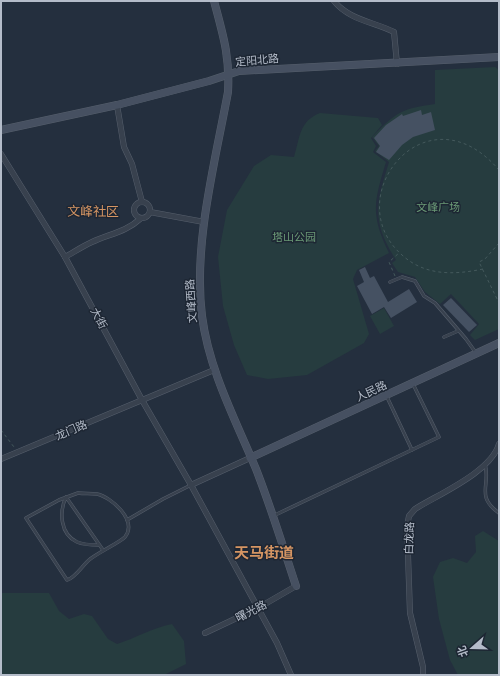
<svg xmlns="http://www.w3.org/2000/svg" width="500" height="676" font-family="'Space Grotesk','Noto Sans SC',sans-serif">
<rect width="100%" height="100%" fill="#242f3e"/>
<g fill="#263c3f">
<path d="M495,67L499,70V329L475,340L470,335L479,324L451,294L440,304L425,292L415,277L398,272L392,263L396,260C371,221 376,204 389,162L375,151L379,146L372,137C397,112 400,109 435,104V70Z"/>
<path d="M320,113L378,118L382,125L371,138L376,146L373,152L386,162C374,202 370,214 389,253L357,270L353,279L369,334L364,343L307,375L268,379L247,375L234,345L223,306L218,257L227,210L254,166L271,155L294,157C300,138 299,121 320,113Z"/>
<polygon points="384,308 394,326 380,334 370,316"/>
<polygon points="483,531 499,541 499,675 458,675 450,660 439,619 433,577 440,562 453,558 467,563 476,552 475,536"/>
<path d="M1,593H49L59,611L69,619L84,614L92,616L108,639L117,644C136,638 152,628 172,624L184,641L186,664L164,675H1Z"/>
</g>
<g fill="#455162">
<polygon points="421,110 422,115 431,112 435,130 413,137 402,145 389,160 376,152 380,146 374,138 386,125 402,114 403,116"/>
<polygon points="365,267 370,278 374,276 388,302 409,289 417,302 391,318 384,307 372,314 357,286 364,282 359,270"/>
<polygon points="451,298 477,325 469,332 443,305"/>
</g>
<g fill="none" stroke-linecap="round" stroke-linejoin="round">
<g stroke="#565f6c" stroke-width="3.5">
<g id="lane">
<polyline points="390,282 402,277 415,281 424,296 435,303 466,339 476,353"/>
<polyline points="444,337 458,331"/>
<polyline points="387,397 412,450"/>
<path d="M485,464C491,485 475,496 499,513"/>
<path d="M78,493C84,494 91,493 97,494C111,497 138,520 125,537C119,543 97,553 89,560C82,566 75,578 67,580L26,518L59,500Z"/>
<polyline points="273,516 439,437 413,384"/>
<polyline points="127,520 163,499 191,485"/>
<path d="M99,545C92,545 84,545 77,542C60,534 59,512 66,497L103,550"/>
</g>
</g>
<g stroke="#565f6c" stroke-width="6">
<g id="street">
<path d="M334,1C349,20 374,22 394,32L397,64"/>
<polyline points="117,105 124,147 132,164 142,202"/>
<polyline points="1,154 65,257 142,400 191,485"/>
<circle cx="142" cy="210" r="8"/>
<polyline points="150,212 204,222"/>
<path d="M65,257C74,252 83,246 92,242C109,234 126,232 140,219"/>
<polyline points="250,458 191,485 277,643 291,675"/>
<polyline points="1,459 214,370"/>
<polyline points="205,633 258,608 296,586"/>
<path d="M423,675V667L410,613L407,526L409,516L415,509C439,494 491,472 499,444"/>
</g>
</g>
<g stroke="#565f6c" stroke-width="8">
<g id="secondary">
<path d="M214,1C223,35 230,56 228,92C215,162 193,245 202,316C209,370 235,419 256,469C271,507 283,547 296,586"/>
<polyline points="1,130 117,105 209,81 239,71 499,57"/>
<polyline points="250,458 499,343"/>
</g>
</g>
<g stroke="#44595c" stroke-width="1" stroke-dasharray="3 3" stroke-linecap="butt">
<polyline points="499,243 485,259 479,262 499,303"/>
<path d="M483,269C454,275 425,276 402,255C337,198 426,85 499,170"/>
<polyline points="395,276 389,262 399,253"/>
<polyline points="1,430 14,447"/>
</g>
<use href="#lane" stroke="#38414e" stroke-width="2.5"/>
<use href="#street" stroke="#38414e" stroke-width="5"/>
<use href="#secondary" stroke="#465061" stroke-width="7"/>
</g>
<g text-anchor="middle" stroke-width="3" stroke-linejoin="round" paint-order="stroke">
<g font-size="11" fill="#b4bcc9" stroke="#1d2633">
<text transform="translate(257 60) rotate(-5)" y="4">定阳北路</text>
<text transform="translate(191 301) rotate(-94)" y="4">文峰西路</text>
<text transform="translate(99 318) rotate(62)" y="4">大街</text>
<text transform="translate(371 391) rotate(-25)" y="4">人民路</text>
<text transform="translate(71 430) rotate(-23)" y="4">龙门路</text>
<text transform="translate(409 538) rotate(-88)" y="4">白龙路</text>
<text transform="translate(251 611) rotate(-27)" y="4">曙光路</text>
</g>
<g font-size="11" fill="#6b9a76" stroke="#1d2633">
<text x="438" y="211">文峰广场</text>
<text x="294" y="241">塔山公园</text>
</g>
<g font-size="13" fill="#d59563" stroke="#1d2633">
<text x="93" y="216">文峰社区</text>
</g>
<g font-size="15" font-weight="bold" fill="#d59563" stroke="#1d2633">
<text x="264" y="558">天马街道</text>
</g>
</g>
<rect width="500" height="676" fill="none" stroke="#b4bcc9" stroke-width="4"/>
<g transform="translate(472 648) rotate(250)" stroke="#1d2633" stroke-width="3" paint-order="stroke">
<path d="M0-3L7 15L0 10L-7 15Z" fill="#b4bcc9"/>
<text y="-6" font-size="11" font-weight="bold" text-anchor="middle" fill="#b4bcc9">北</text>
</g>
</svg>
